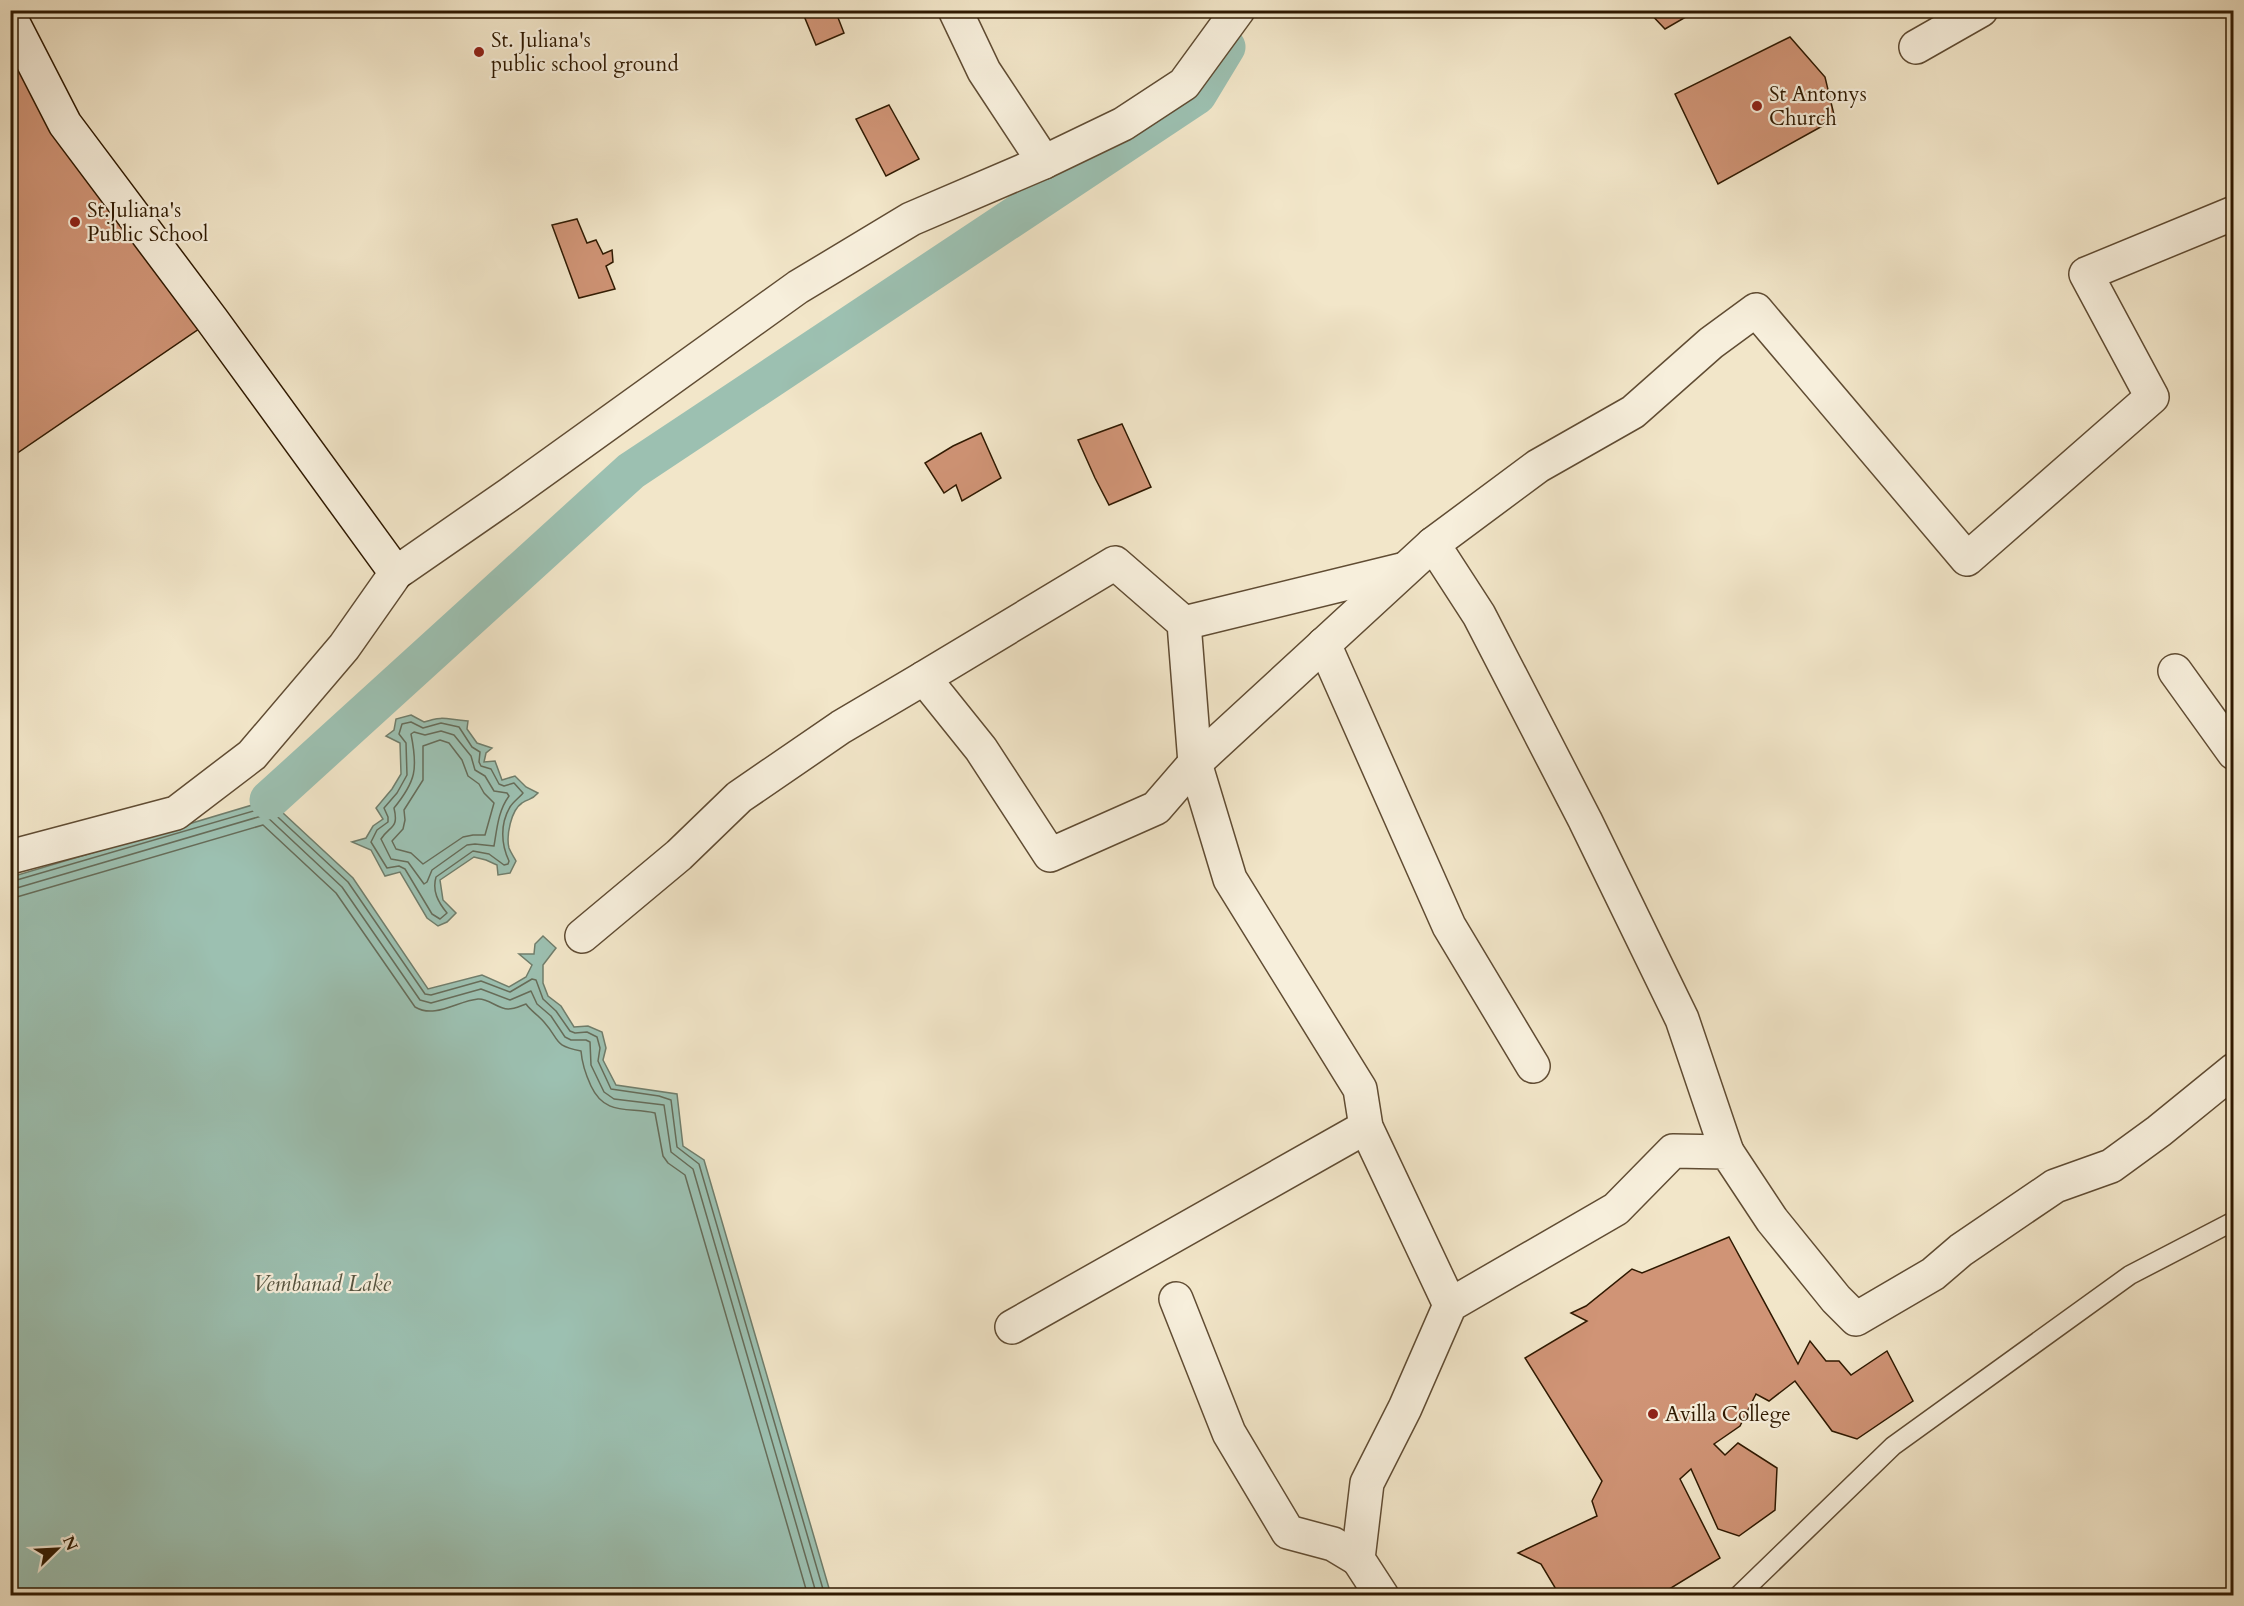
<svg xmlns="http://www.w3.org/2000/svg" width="2244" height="1606" font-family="Cardo,serif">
<rect width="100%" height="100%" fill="#f2e6c9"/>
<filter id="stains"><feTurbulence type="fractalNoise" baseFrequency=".00333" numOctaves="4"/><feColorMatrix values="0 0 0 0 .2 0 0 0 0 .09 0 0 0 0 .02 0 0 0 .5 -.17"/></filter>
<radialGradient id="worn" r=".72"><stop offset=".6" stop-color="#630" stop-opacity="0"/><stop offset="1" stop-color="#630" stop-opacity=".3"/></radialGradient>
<g fill="#9cc0b1" stroke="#707d6b" stroke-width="1.5">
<path d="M411,715L424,722C445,715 447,720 468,721L467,729L477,743L492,748L486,753L484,762L495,761L502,780L515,776L526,787L538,793C531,801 529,798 522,803C511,810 506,836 509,848C511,853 514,857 516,861L510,873L498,875L497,865L486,860L474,857L440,880L443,900L456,913L447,922L438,926L427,918L400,872L385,876L371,850L352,842L366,838L373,826L383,819L376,808L392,789L401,774L400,743L386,736L394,730L396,719Z"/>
<polygon points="269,800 353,878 428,989 482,975 509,987 526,977 532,965 519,954 534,954 535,944 543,936 556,948 543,965 543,983 548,996 561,1006 574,1027 588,1026 602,1032 606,1048 603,1060 616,1085 677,1094 683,1146 704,1160 831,1595 11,1596 11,877"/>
</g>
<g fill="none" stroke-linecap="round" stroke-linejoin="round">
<g stroke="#666c59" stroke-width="1.5">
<path d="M411,722L423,728L441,723L459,727L472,747L480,752L479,762L481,766L491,769L499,784L504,786L514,783L523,793C520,797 513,802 510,807C500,824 501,844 509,861L508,864L504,865L489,854L473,851L436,877C432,891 438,902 447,913L440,919L432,914L405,869L399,866L387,868L371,842L377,830L388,822V817L384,808L397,793L407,775L406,743L399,734L402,724Z"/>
<path d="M441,731L454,735L471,756L475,770L485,776L494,791L507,793L509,796C498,811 497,829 494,846L475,844L467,845L432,870L427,882L424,884L408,862L391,859L381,839C390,825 399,829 394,808C416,781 418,769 411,734L414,732L425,735Z"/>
<polygon points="440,740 449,743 462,760 468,776 479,784 484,793 494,803 485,835 473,835 463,837 423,864 411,853 396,849 392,841 403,829 405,820 404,810 423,780 423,746"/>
<polyline points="10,882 267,807 348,882 425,994 431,995 481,981 510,992 532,979 536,980 543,999 556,1011 570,1031 575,1033 587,1032 597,1037 600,1048 598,1061 611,1089 659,1096 671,1100 677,1147 699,1164 825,1596"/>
<polyline points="10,890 265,815 342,887 420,1000 431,1003 481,989 510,1000 531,991 537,1004 551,1016 565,1037 571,1040 586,1040 590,1042 591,1065 604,1092 614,1099 664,1105 671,1152 693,1169 817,1596"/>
<path d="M10,899L263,825L336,893L415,1007C435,1019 457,1001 478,999C488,998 498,1009 508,1009C515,1009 520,1006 526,1004C531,1011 538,1015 544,1022C561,1041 552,1045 581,1051C582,1064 585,1073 591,1086C605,1116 628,1107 655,1113L663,1156L668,1163L685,1175L808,1596"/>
</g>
<polyline stroke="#9cc0b1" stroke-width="39" points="269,800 631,471 1197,95 1226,47"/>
</g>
<g fill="#d09476" stroke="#2f1901" stroke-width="1.5">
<polygon points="804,10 835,10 844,33 816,45 802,11"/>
<polygon points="1647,10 1698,10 1665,29"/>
<polygon points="10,17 212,320 10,458"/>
<polygon points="1790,37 1825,77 1835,119 1718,184 1675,94"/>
<polygon points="889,105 919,159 886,176 856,119"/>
<polygon points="577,219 587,243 596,240 603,254 612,250 613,262 606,266 615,289 579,298 552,225"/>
<polygon points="1122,424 1151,487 1109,505 1095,478 1078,440"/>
<polygon points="981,433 1001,478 962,501 956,485 944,493 925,463 953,446"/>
<polygon points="1729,1237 1798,1364 1810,1341 1826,1361 1839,1361 1851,1375 1887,1351 1913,1401 1857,1439 1832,1431 1795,1381 1769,1401 1756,1394 1740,1426 1714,1444 1725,1455 1738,1443 1777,1468 1775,1510 1739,1536 1718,1529 1691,1469 1680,1479 1720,1558 1658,1596 1560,1596 1541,1564 1518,1553 1597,1516 1592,1501 1602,1481 1525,1358 1587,1321 1571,1313 1586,1306 1632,1269 1642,1273"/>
</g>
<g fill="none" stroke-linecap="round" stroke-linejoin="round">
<g stroke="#604c33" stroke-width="21">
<polyline id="lane" points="1738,1596 1893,1446 2130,1275 2234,1221"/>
</g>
<g stroke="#604c33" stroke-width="36">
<g id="street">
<polyline points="955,10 984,71 1044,162"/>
<polyline points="1916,47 1981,10"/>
<polyline points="1184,623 1401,570"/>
<polyline points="1324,644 1449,926 1533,1066"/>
<polyline points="2175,671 2234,753"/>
<polyline points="924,678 1115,563 1184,623 1195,763 1230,879 1360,1089 1366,1127 1450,1305"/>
<polyline points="10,857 176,813 252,755 344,647 396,573 510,494 798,287 911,219 1044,162 1123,124 1184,84 1238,10"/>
<polyline points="582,936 679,855 739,797 841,727 924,678 981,749 1050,855 1156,808 1195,763 1433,544"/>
<polyline points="1727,1152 1682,1019 1585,820 1479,615 1433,544 1538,466 1633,412 1711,343 1756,310 1967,559 2152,397 2086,274 2234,213"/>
<polyline points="1176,1299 1229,1433 1288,1532 1333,1544 1358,1559"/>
<polyline points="1012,1327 1366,1127"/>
<polyline points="1382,1596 1358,1559 1367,1483 1405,1408 1450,1305 1616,1209 1673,1151 1727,1152 1772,1220 1836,1299 1856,1319 1933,1274 1961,1250 2055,1186 2111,1166 2159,1131 2234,1070"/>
</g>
</g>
<g stroke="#2f1901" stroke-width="36">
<polyline id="secondary" points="10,17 65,124 212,320 396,573"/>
</g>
<use href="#lane" stroke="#f7efdc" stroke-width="18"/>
<use href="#street" stroke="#f7efdc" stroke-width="33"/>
<use href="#secondary" stroke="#f7efdc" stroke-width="33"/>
</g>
<g fill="#8f2418" stroke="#f7efdc" stroke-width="2">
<circle cx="479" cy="52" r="6"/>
<circle cx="1757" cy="106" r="6"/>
<circle cx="75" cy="222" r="6"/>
<circle cx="1653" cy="1414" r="6"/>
</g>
<g text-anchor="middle" stroke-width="4.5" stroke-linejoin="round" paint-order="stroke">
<g font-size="21" fill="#2f1901" stroke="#f7efdc" text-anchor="start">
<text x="491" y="47">St. Juliana's<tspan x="491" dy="24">public school ground</tspan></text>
<text x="1769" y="101">St Antonys<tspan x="1769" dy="24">Church</tspan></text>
<text x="87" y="217">St.Juliana's<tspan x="87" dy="24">Public School</tspan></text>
<text x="1665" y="1421">Avilla College</text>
</g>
<g font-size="22" font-style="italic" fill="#55533f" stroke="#f7efdc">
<text x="322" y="1291">Vembanad Lake</text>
</g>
</g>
<rect width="2244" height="1606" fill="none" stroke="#f2e6c9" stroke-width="36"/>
<rect x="12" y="12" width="2220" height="1582" fill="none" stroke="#2f1901" stroke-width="3"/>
<rect x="18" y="18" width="2208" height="1570" fill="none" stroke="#2f1901" stroke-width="1.5"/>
<g transform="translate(57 1549) rotate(66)" stroke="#f7efdc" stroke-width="4.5" paint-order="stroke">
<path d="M0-4.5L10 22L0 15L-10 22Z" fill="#2f1901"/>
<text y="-9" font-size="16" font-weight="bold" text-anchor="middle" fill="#2f1901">N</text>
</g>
<rect width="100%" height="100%" filter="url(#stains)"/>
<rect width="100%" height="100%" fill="url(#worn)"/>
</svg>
